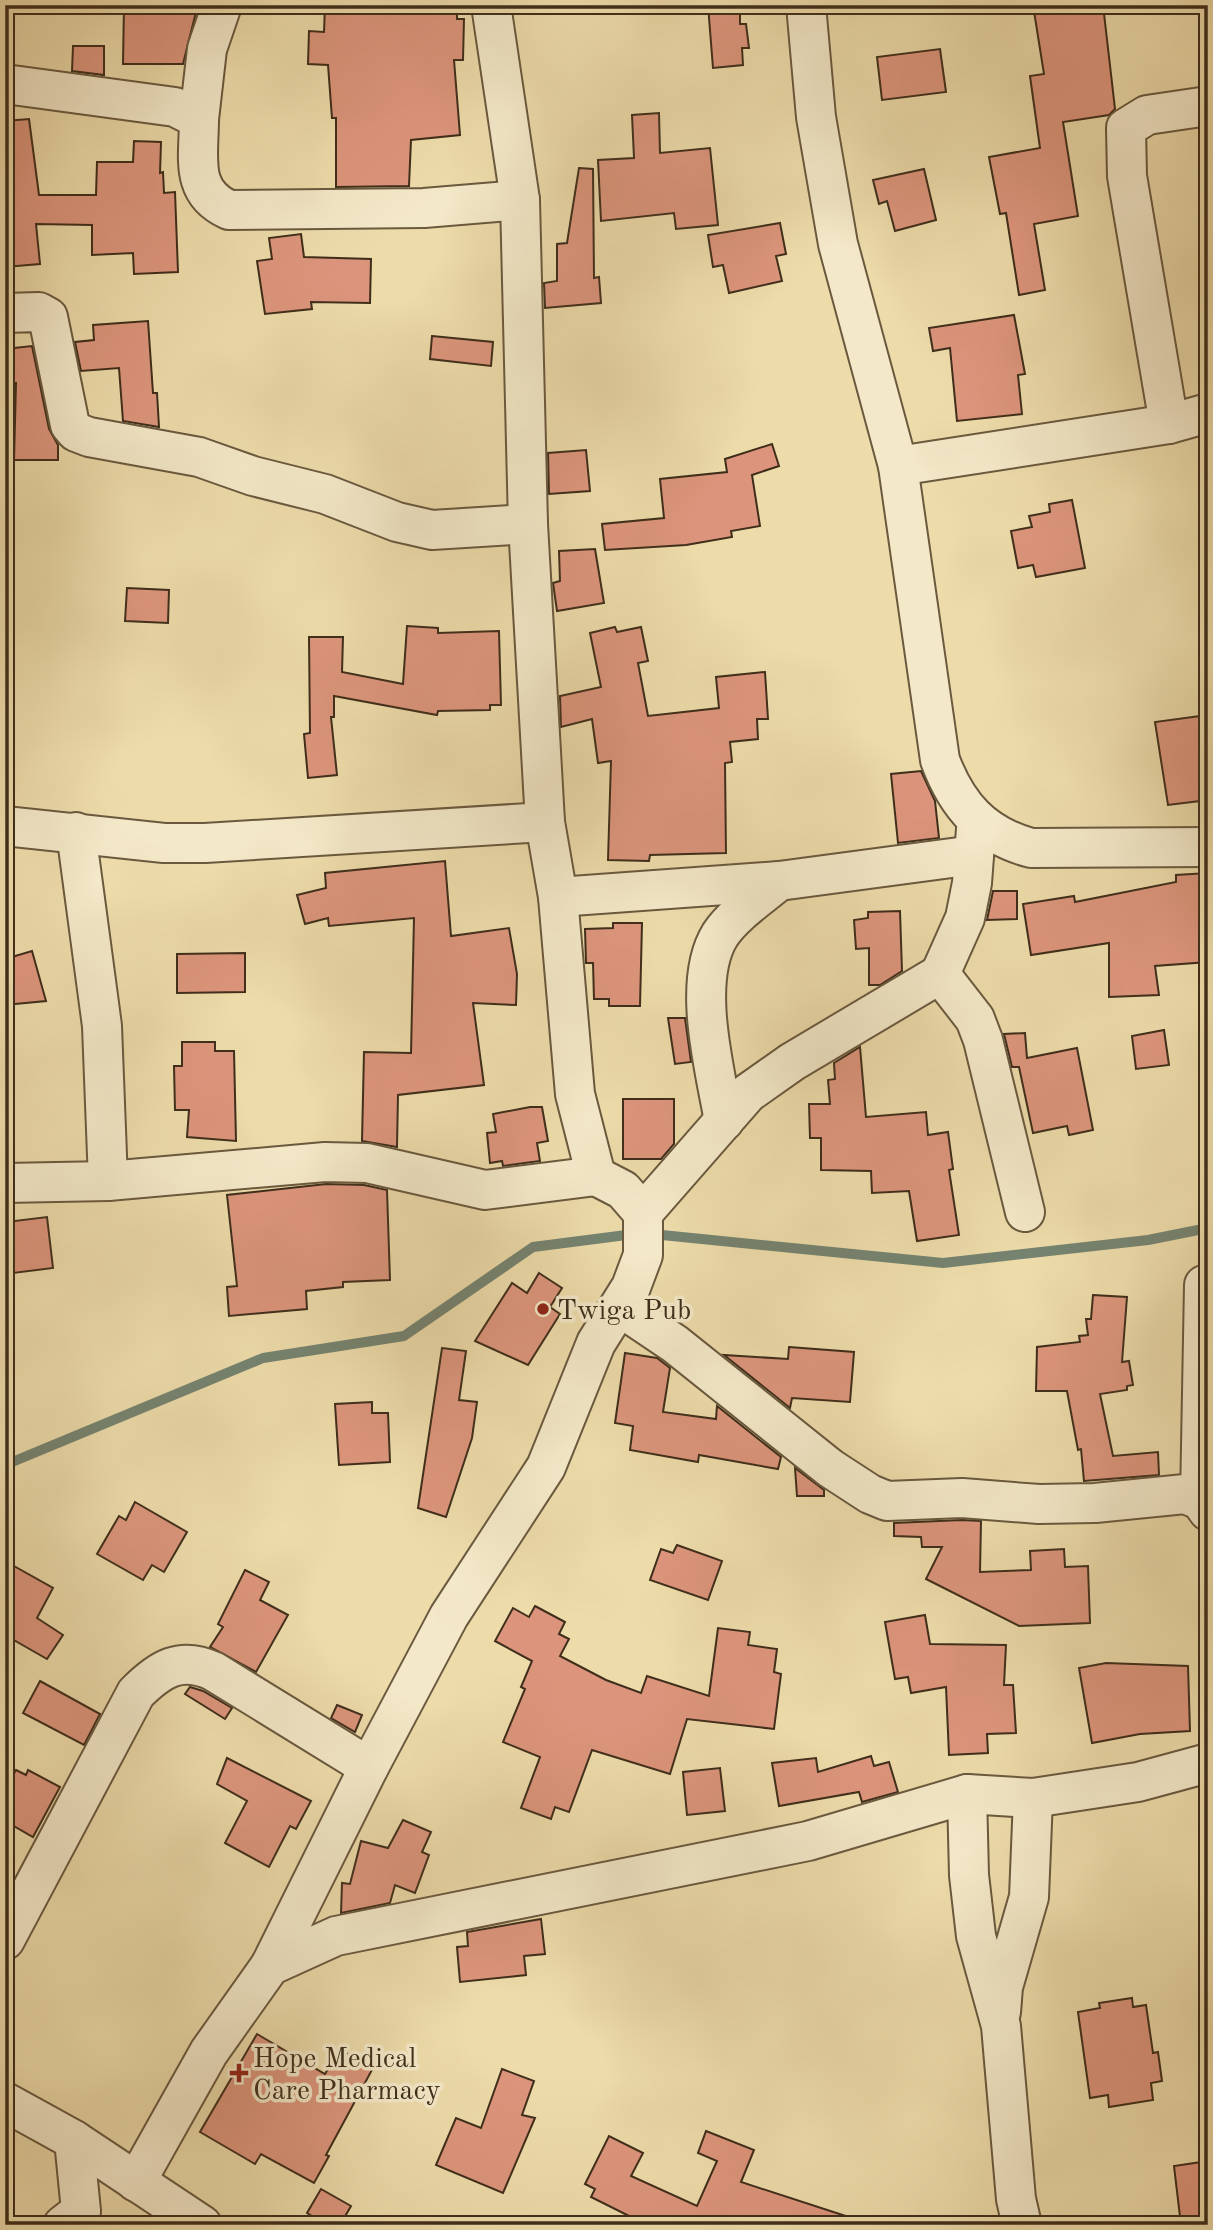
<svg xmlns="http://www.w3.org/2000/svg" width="1213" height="2230" font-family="'Old Standard TT',serif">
<rect width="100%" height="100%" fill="#eddbaa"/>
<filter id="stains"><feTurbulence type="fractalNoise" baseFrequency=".00286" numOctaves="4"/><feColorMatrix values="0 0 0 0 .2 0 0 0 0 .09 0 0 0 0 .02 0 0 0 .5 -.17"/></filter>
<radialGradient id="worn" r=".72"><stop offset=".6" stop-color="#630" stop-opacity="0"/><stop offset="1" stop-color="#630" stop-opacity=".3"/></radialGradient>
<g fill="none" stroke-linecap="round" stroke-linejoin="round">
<g stroke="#758370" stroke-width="10">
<polyline points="652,1234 943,1263 1148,1240 1208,1228"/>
<polyline points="5,1465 263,1358 404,1336 533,1247 634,1234"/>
</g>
</g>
<g fill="#dc957c" stroke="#3f2e1b" stroke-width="2">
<polygon points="124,5 188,5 188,12 195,12 195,16 183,64 123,64"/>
<polygon points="325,5 457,5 457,19 464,19 463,60 454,60 460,135 411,140 409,186 336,187 336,118 332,118 328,65 308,64 309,31 324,32"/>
<polygon points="708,5 740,5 740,24 746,24 749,48 742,48 743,65 713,68"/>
<polygon points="1033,5 1103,5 1115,109 1109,115 1063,122 1078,216 1034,224 1045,290 1019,295 1006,213 1000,214 989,157 1040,148 1030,76 1044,74"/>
<polygon points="73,46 104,46 104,75 72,71"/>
<polygon points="940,49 946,92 882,100 877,57"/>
<polygon points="659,113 660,153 710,148 718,225 676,229 674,213 601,221 598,160 634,158 632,115"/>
<polygon points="29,119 39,195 96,195 97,162 133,162 134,141 161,142 160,173 163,172 164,193 175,192 178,272 134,274 133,253 92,255 92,225 36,224 40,264 5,267 5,121"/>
<polygon points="579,168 593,169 594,278 599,277 601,303 545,308 544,283 557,281 557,244 567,243"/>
<polygon points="924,169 936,220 895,231 887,201 879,204 873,180"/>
<polygon points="780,223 786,254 776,256 782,281 729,293 723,265 713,267 708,235"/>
<polygon points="301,234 304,257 371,259 370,303 311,302 312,309 265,314 257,261 272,259 269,238"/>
<polygon points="1014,315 1025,374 1018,375 1022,414 957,421 950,348 933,351 929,328"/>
<polygon points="148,321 153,393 157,393 159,427 123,421 119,368 81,371 75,342 94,340 93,325"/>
<polygon points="432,336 493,342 491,366 430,359"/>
<polygon points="32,346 49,429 58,445 58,460 14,460 16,383 5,384 5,349"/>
<polygon points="772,444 779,466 752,475 760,526 731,531 732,537 686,545 605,550 602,524 664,518 660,479 727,472 725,459"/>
<polygon points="586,450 590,491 549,494 548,453"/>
<polygon points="1072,500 1085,568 1036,577 1033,565 1018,568 1011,531 1032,527 1029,516 1050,512 1049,504"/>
<polygon points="595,549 604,603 557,611 553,583 560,581 559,551"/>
<polygon points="127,588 169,590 168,623 125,621"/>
<polygon points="407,626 438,628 438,633 499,631 501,705 490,705 490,710 438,711 437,715 334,696 334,717 331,717 337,775 308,778 304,734 310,733 309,637 343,637 342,672 403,684"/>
<polygon points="615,627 617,632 641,627 648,661 638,663 648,716 719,708 716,677 765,672 768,719 757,719 758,739 730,742 732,762 725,763 726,853 650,855 649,861 608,860 611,761 598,763 592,719 561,727 560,696 601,687 590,633"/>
<polygon points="1208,715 1208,800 1168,805 1155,722"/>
<polygon points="921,771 935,801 939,838 898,843 891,774"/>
<polygon points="445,861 451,936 509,928 517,974 516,1005 473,1003 484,1085 398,1095 397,1147 362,1141 364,1052 411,1053 414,918 329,926 328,918 305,924 297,895 326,888 325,873"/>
<polygon points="1208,873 1208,962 1155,966 1159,995 1109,997 1109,943 1031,955 1023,904 1074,896 1075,902 1176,882 1176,875"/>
<polygon points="993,891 1017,891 1017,919 987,920"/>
<polygon points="900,911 902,971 880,985 869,985 869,948 856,949 854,920 868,918 868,912"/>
<polygon points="613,923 642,923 640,1006 609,1006 609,999 594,999 593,963 586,963 585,929 613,928"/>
<polygon points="32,951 46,1001 5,1005 5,959"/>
<polygon points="245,953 245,992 177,993 177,954"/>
<polygon points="668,1018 685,1018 691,1062 675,1064"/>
<polygon points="1164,1030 1169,1065 1136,1069 1132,1036"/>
<polygon points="1025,1033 1027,1058 1077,1048 1093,1130 1069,1135 1067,1126 1033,1133 1019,1067 1012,1067 1004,1034"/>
<polygon points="182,1042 215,1042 215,1051 234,1051 236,1141 187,1137 189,1110 175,1110 174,1066 182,1066"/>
<polygon points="860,1047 866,1117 926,1112 928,1135 948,1132 953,1169 949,1170 959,1235 917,1241 909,1191 872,1193 871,1171 821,1170 821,1138 810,1138 809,1104 830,1104 828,1080 835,1079 834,1063"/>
<polygon points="623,1099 674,1099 674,1144 661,1159 623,1159"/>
<polygon points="530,1107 542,1107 548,1141 537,1143 540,1161 503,1166 502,1161 490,1163 487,1133 496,1132 493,1114"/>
<polygon points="326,1184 364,1185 387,1190 390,1280 343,1282 343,1287 306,1291 307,1309 229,1316 227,1287 237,1286 227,1195"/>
<polygon points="47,1217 53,1268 13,1273 6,1222"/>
<polygon points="539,1273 562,1288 550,1307 560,1314 528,1365 475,1341 512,1283 527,1293"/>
<polygon points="1093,1295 1127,1297 1122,1362 1129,1361 1133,1385 1127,1386 1127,1390 1100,1394 1113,1456 1158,1452 1159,1475 1084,1481 1081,1449 1078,1450 1067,1391 1036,1391 1037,1347 1080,1342 1079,1336 1088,1335 1086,1319 1091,1319"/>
<polygon points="789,1347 854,1352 850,1402 792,1398 790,1408 724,1355 788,1359"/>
<polygon points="442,1348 466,1351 459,1400 477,1402 472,1438 446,1517 418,1508"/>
<polygon points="625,1353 657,1358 670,1368 663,1412 716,1419 717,1406 781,1457 778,1469 699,1455 698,1462 630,1450 633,1426 615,1423"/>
<polygon points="372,1402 372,1413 388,1413 390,1462 339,1465 335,1404"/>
<polygon points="795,1468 824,1490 824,1496 797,1496"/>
<polygon points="135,1502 187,1532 164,1572 152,1565 143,1580 97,1554 119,1516 126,1520"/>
<polygon points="962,1520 981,1521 980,1572 1031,1570 1030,1551 1064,1549 1065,1567 1088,1566 1090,1623 1019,1626 926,1579 942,1547 922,1547 921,1537 894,1536 894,1523"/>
<polygon points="677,1545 722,1561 708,1600 650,1580 661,1549 673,1553"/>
<polygon points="5,1561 53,1588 37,1618 63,1635 47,1659 5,1635"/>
<polygon points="245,1570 269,1582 260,1600 288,1615 256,1672 210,1647 223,1627 218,1624"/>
<polygon points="535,1606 565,1622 559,1634 569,1639 560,1656 606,1680 641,1693 647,1676 709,1696 718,1628 750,1632 748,1645 777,1649 774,1672 781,1674 774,1729 687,1719 670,1774 592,1750 569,1812 555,1807 551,1819 521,1808 540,1757 503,1742 525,1689 521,1687 532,1661 495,1641 513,1608 529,1617"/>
<polygon points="925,1615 930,1644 1006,1645 1004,1685 1013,1685 1016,1733 987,1734 988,1753 949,1755 946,1687 911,1693 908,1677 895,1679 885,1622"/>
<polygon points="1106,1663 1188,1666 1190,1731 1140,1734 1092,1743 1079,1668"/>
<polygon points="40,1681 100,1714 84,1745 23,1713"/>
<polygon points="190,1687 203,1691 232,1708 225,1719 185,1694"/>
<polygon points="337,1705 362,1715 355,1732 331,1718"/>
<polygon points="871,1756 874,1766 889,1762 898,1792 862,1802 859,1792 779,1806 772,1763 816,1758 818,1772"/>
<polygon points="227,1758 311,1801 296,1829 290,1826 269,1867 225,1843 247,1801 217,1784"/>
<polygon points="720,1768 725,1811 687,1815 683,1772"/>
<polygon points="16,1770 26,1775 28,1770 60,1787 33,1837 5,1821 5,1789"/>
<polygon points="403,1820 431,1832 422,1852 429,1855 415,1893 395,1885 390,1903 341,1913 342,1883 350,1884 361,1841 388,1848"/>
<polygon points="541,1919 545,1954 524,1956 526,1975 460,1982 457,1947 468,1946 467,1932"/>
<polygon points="1132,1998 1133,2007 1146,2005 1153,2053 1158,2052 1162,2081 1151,2083 1153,2100 1109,2107 1108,2095 1090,2098 1078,2012 1100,2008 1099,2003"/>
<polygon points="257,2034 325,2074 339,2049 373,2068 326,2155 329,2156 314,2183 261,2154 255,2164 200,2132"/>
<polygon points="502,2069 534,2081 522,2115 535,2118 503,2193 436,2165 456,2118 481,2128"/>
<polygon points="706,2131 754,2150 741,2182 858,2220 857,2225 647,2225 591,2197 595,2189 585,2184 609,2136 643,2153 631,2176 697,2206 717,2161 698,2153"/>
<polygon points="1208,2161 1208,2225 1181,2225 1174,2166"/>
<polygon points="321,2189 351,2206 340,2225 327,2225 307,2213"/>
</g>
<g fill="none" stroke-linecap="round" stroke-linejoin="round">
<g stroke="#6a593f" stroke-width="42">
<g id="minor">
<path d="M806,5L816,117L838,244L898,466L940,760C957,806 983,835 1031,848L1208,847"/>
<path d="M5,84L175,107L199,119C199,157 189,192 229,210L424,208L520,200"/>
<polyline points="199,119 207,49 222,5"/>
<polyline points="5,313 39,312 48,317 70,425 76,432 89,437 199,457 253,476 325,494 397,522 432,530 528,524"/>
<polyline points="1169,424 1127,176 1126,128 1147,115 1208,106"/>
<polyline points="898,466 1169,424 1208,413"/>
<polyline points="5,826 164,843 205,843 545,822"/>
<polyline points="976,829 972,883 965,918 940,974 975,1019 983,1040 1025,1212"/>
<polyline points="76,832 102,1026 108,1181"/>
<polyline points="558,897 779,881 974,855"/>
<path d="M724,1121C715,1070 691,982 720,935C734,914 760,897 779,881"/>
<polyline points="5,1183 108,1181 325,1162 367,1163 485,1190 596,1176"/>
<polyline points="643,1213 748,1093 792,1062 940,974"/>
<polyline points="620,1307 675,1344 830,1468 870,1494 887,1501 962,1498 1039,1504 1095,1503 1185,1494 1200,1500 1208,1511"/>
<polyline points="1200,1500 1204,1285"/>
<polyline points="967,1794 969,1875 976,1936 1001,2026 1016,2199 1022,2225"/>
<path d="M5,1940L136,1693C160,1669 180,1656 213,1671L369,1767"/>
<polyline points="270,1966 369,1767 449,1616 546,1467 596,1343 631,1287 643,1255 643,1213 623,1190 596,1176 575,1094 558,897 545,822 528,524 520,200 491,5"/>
<polyline points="1001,2012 1003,1987 1029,1897 1033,1798"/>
<polyline points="5,2102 74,2140 202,2225"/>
<polyline points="136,2182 209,2052 270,1966 336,1936 808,1841 967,1794 1033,1798 1138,1782 1208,1763"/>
<polyline points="63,2225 81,2211 74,2140"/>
</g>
</g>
<use href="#minor" stroke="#f3e8c8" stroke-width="38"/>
</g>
<g fill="#8f2418" stroke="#f3e8c8" stroke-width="2.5">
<circle cx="543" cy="1309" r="7"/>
<path d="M235.5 2062.5h7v7h7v7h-7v7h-7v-7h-7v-7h7z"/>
</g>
<g text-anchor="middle" stroke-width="7" stroke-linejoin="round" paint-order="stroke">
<g font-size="28" fill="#3f2e1b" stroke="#f3e8c8" text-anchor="start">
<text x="557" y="1319">Twiga Pub</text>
<text x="253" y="2067">Hope Medical<tspan x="253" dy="32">Care Pharmacy</tspan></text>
</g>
</g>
<rect width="1213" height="2230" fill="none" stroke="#eddbaa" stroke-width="28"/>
<rect x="7" y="7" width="1199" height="2216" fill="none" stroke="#3f2e1b" stroke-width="3.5"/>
<rect x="14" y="14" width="1185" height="2202" fill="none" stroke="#3f2e1b" stroke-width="2"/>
<rect width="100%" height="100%" filter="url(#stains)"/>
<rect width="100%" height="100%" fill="url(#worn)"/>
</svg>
